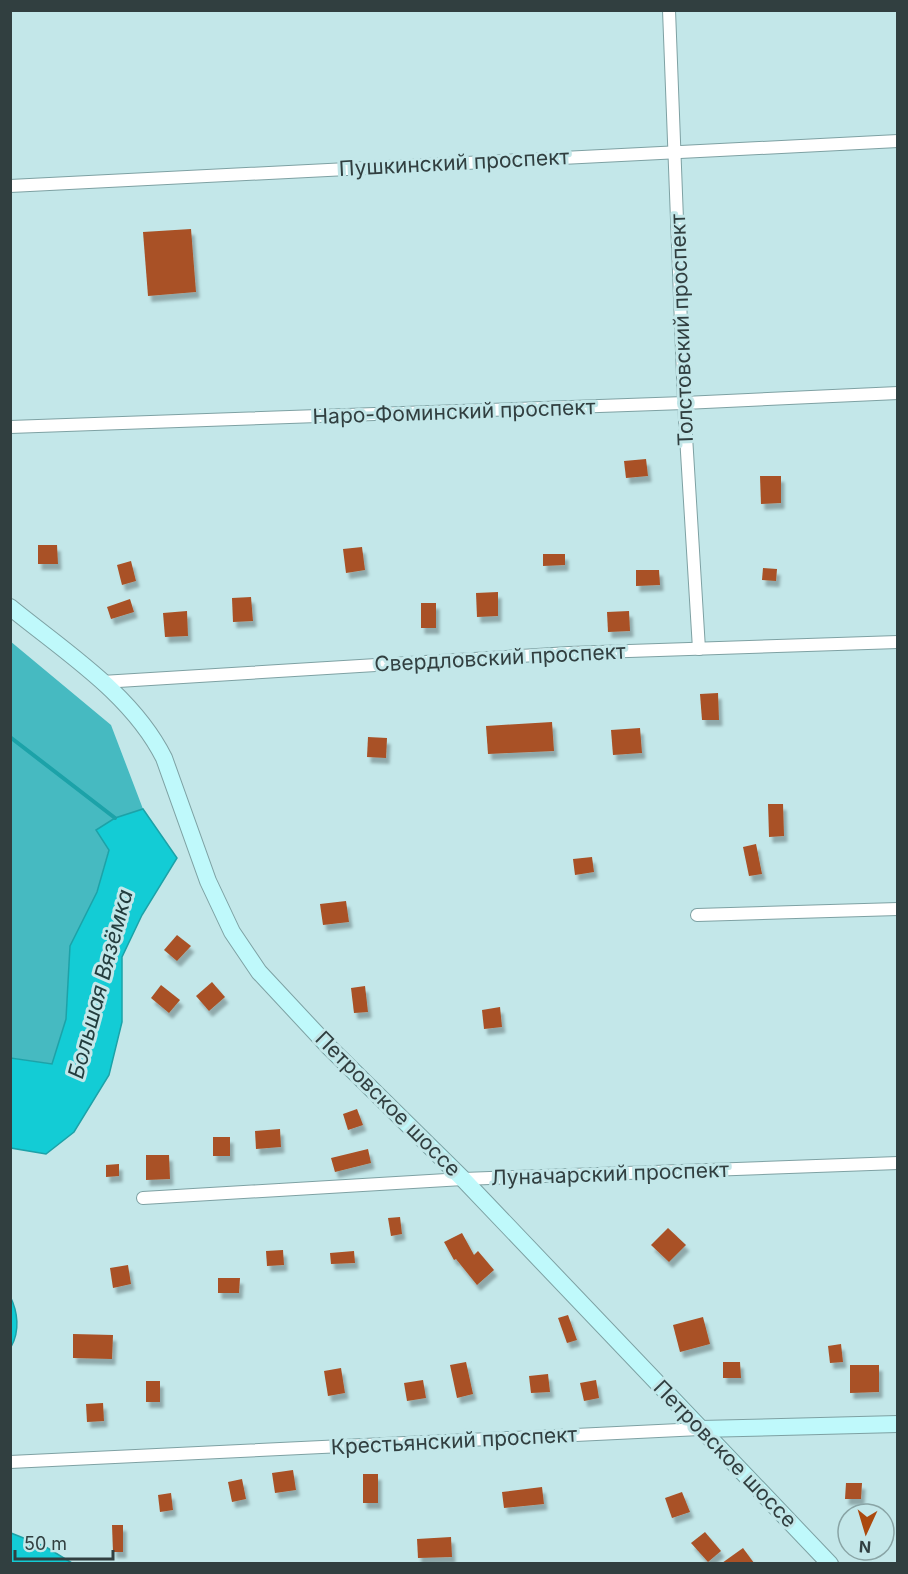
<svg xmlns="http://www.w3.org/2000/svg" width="908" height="1574" font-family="Inter,sans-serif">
<defs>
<filter id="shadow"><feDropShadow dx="3.5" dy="6" stdDeviation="1.5" flood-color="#0004"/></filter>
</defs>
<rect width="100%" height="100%" fill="#c3e7e9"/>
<polygon fill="#46bac1" points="10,641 111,725 143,809 115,818 109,849 97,892 70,946 66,1019 52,1064 11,1058"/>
<g fill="#13ccd5" stroke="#1ca2a8" stroke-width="1.5">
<polygon points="143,809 177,858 142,915 122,957 122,1022 109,1075 74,1132 46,1154 11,1148 11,1058 52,1064 66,1019 70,946 97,892 109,850 96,830 115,818"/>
<path d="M10,1296C18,1312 20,1331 11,1347Z"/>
<polygon points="11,1533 46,1547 72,1563 11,1563"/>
</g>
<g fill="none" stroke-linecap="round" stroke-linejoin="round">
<polyline stroke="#1ca2a8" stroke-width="4" points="10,737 115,818"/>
</g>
<g fill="#a95125" filter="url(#shadow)">
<polygon points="191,229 196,292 148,296 143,232"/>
<polygon points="646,459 648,476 626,478 624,461"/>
<polygon points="760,476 781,476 781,503 761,504"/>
<polygon points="38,545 57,545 58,564 38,564"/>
<polygon points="362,547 365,570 346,573 343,549"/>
<polygon points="543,554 565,554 565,565 543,566"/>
<polygon points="131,561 136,581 122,585 117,565"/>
<polygon points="763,568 777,569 776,581 762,580"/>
<polygon points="636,570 659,570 660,585 636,586"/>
<polygon points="498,592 498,616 477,617 476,593"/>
<polygon points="251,597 253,621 233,622 232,598"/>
<polygon points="130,599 134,612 111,619 107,607"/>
<rect x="421" y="603" width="15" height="25"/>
<polygon points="187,611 188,636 165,637 163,613"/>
<polygon points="629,611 630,631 608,632 607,612"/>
<polygon points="718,693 719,720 702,720 700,694"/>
<polygon points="552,722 554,751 488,754 486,726"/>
<polygon points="640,728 642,753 613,755 611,730"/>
<polygon points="368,737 387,738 386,758 367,757"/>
<polygon points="768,804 783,804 784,836 769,837"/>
<polygon points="756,844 762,874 749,876 743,847"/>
<polygon points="592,857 594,872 575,875 573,859"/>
<polygon points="346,901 349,922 323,925 320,904"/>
<polygon points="177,935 191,946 177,961 164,950"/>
<polygon points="212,982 225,997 209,1011 196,996"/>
<polygon points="161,985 180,1000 169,1013 151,998"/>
<polygon points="365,986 368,1012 354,1013 351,988"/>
<polygon points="500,1007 502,1027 484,1029 482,1010"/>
<polygon points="357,1109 363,1125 348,1130 343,1114"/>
<polygon points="280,1129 281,1147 256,1149 255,1131"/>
<rect x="213" y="1137" width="17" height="19"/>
<polygon points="368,1149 371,1163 335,1172 331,1158"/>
<polygon points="146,1155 169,1155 170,1179 146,1180"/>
<polygon points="119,1164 119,1176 106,1177 106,1165"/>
<polygon points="400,1217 402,1234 391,1236 388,1218"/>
<polygon points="668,1228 686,1245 669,1262 651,1245"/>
<polygon points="462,1233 474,1255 478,1251 494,1270 477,1285 456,1259 454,1260 444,1242"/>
<polygon points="283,1250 284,1265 267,1266 266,1251"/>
<polygon points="354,1251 355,1263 331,1264 330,1253"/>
<polygon points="128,1265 131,1284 113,1288 110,1268"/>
<polygon points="218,1278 240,1278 239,1293 218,1293"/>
<polygon points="568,1315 577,1340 567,1343 558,1318"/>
<polygon points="703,1317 710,1344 680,1352 673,1325"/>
<polygon points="73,1334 113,1335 112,1359 73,1358"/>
<polygon points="841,1344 843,1362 830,1363 828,1346"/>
<polygon points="466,1362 473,1394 457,1398 450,1365"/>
<polygon points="723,1362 740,1362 741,1378 723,1378"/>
<polygon points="850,1365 879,1365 879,1392 850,1393"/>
<polygon points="341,1368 345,1393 328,1396 324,1371"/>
<polygon points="548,1374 550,1392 531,1393 529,1376"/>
<polygon points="423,1380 426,1398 407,1401 404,1383"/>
<polygon points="596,1380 599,1398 584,1401 580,1383"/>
<rect x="146" y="1381" width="14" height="21"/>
<polygon points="103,1403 104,1421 87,1422 86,1404"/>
<polygon points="293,1470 296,1490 275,1493 272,1473"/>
<rect x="363" y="1474" width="15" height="29"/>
<polygon points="242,1479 246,1499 232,1502 228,1482"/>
<polygon points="846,1483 862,1483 861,1499 845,1499"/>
<polygon points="542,1487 544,1504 504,1508 502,1492"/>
<polygon points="682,1492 690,1512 672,1518 665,1498"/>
<polygon points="171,1493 173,1510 160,1512 158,1495"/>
<polygon points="112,1525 123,1525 123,1552 113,1552"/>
<polygon points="705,1532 721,1551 708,1562 691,1543"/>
<polygon points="451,1537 452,1557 418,1558 417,1539"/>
<polygon points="743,1548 754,1563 722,1563"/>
</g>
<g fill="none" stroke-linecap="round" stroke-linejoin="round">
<g stroke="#7ea1a3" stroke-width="14">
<g id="street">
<polyline points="669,10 684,403 699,649"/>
<polyline points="10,186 898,141"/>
<polyline points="10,427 684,403 898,393"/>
<polyline points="102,682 569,653 898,642"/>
<polyline points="697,915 898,909"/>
<polyline points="143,1198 463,1179 898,1163"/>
<polyline points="10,1462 700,1429"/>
</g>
</g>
<g stroke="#7ea1a3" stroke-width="18">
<g id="secondary">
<path d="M10,607C65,652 132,694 164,758L208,881L232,932L259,972L329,1047L463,1179L830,1564"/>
<polyline points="700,1429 898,1424"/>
</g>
</g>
<use href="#street" stroke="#fff" stroke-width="12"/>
<use href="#secondary" stroke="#bff9fb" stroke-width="16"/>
</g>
<g text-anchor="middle" stroke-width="6" stroke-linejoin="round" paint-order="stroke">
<g font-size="21" fill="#313f40" stroke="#c3e7e9">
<text transform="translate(454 163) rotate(-3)" y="7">Пушкинский проспект</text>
<text transform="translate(682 330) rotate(-92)" y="7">Толстовский проспект</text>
<text transform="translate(454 412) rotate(-2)" y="7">Наро-Фоминский проспект</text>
<text transform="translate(500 658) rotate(-3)" y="7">Свердловский проспект</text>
<text transform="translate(388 1104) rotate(45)" y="7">Петровское шоссе</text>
<text transform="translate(610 1174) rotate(-2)" y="7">Луначарский проспект</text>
<text transform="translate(454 1441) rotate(-3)" y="7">Крестьянский проспект</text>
<text transform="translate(725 1454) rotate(46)" y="7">Петровское шоссе</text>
</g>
<g font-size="22" font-style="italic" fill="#233d3e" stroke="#c3e7e9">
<text transform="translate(100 984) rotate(-75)" y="8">Большая Вязёмка</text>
</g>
</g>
<rect width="908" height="1574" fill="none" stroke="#313f40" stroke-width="24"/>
<g transform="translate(866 1532) rotate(184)"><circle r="28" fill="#c3e7e9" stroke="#89a4a5" stroke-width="1.5"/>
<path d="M0-4.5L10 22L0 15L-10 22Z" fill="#ab490e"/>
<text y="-9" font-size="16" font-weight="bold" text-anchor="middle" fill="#313f40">N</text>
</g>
<path d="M15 1550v9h98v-9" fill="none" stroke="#313f40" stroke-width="3"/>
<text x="24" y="1550" font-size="18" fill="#313f40" stroke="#c3e7e9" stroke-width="4.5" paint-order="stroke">50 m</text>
</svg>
